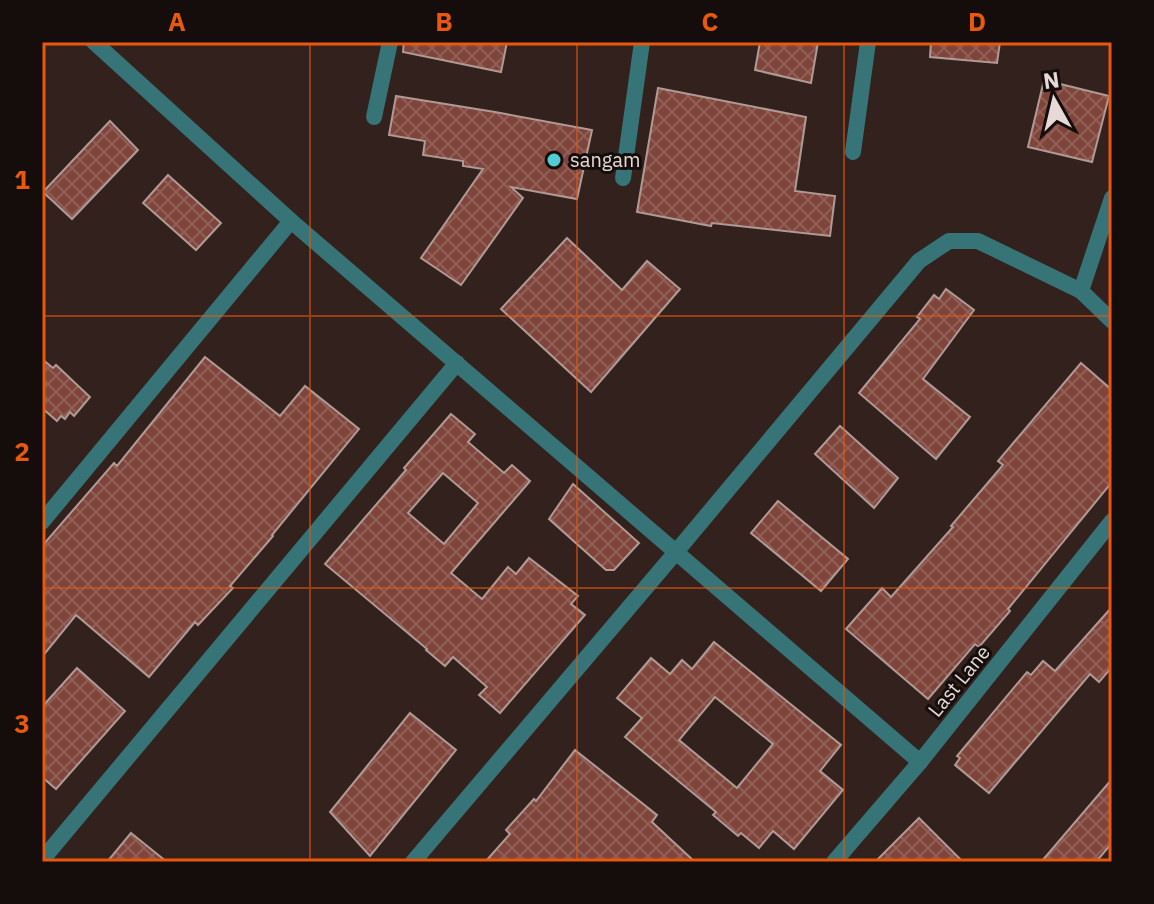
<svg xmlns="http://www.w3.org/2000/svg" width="1154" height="904" font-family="'IBM Plex Sans',sans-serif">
<defs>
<pattern id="building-cross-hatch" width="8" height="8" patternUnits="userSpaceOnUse" patternTransform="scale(2)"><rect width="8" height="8" fill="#7f453b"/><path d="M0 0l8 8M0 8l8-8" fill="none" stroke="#915f57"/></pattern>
</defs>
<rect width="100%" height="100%" fill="#33211d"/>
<g fill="url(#building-cross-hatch)" stroke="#b19a95" stroke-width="2" fill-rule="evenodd">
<polygon points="404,42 507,42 501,72 403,52"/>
<polygon points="760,42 818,42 811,83 755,70"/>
<polygon points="931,42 1000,42 997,63 930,57"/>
<polygon points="1044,80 1109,96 1092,162 1028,147"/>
<polygon points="658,88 806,117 795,191 835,196 830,236 712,223 711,226 637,212"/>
<polygon points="396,96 495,112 592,130 577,199 511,187 523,198 461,285 421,258 483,169 463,166 463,161 423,155 425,141 389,135"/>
<polygon points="110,121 138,150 72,219 43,192"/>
<polygon points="168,175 221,223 196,250 143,203"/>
<polygon points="567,238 622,290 647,261 680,289 591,392 501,309"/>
<polygon points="946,289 974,310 923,379 970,417 936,459 859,393 920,319 917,317 934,295 939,299"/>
<polygon points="205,357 280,416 305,386 359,429 272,535 273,536 230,586 233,588 198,625 195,622 149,677 76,615 42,657 42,546 114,463 117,466"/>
<polygon points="42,359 53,368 56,365 90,397 74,416 70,412 65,419 61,416 57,421 42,408"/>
<polygon points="1081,363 1112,390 1112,482 1008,609 1010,611 979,647 975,644 928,699 846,629 882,588 891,597 953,527 951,526 1003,465 998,461"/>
<path d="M451,414L475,434L468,442L504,473L512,465L530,481L451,573L482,599L508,567L516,574L529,558L578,596L571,604L585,615L500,713L479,695L487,687L453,657L445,666L426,650L427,649L325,564L406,470L404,468ZM443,473L478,503L444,544L408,513Z"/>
<polygon points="840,426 898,478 874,508 815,454"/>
<polygon points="573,484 639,543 614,570 606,570 549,519"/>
<polygon points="778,501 848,559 821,591 751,533"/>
<polygon points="1112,607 1112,667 1099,682 1090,674 989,793 955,765 960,758 957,756 1027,672 1031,675 1043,661 1055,671"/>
<path d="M714,642L841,745L820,771L843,790L794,849L773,831L759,848L741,833L738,836L713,815L716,812L625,737L642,718L617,698L651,658L670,674L682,660L692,669ZM715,697L773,744L737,788L679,740Z"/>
<polygon points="77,668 125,711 56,789 42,777 42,707"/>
<polygon points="410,713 456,750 370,856 330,812"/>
<polygon points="575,750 657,815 652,822 695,862 485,862 510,834 506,830 534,799 536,801"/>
<polygon points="1112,779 1112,843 1096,862 1041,862"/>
<polygon points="919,818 963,862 875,862"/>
<polygon points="131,833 167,862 107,862"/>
</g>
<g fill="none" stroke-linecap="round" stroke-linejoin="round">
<g stroke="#367477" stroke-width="16">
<polyline points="94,42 291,221 920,762"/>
<polyline points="374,117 390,42"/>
<polyline points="853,152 868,42"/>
<polyline points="623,178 642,42"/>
<polyline points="1081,291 1112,198"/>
<polyline points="42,522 291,221"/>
<polyline points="42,860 457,363"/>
<polyline points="413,862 676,552 919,261 949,241 978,241 1081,291 1112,321"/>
<polyline points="834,862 920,762 1112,521"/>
</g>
</g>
<path fill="none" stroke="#e8590c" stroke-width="2" stroke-opacity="0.55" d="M310,42V862M577,42V862M844,42V862M42,316H1112M42,588H1112"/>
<circle fill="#51ccd3" stroke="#150d0b" stroke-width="3" cx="554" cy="160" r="8"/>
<g text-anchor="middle" stroke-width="6" stroke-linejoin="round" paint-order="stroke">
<g font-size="20" fill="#e6d9d7" stroke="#150d0b" text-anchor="start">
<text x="570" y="167">sangam</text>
</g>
<g font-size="20" fill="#e6d9d7" stroke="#150d0b">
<text transform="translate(959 681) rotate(-51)" y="7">Last Lane</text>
</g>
</g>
<rect width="1154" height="904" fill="none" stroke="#150d0b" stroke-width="88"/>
<g transform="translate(1054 100) rotate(352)" stroke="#150d0b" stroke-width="6" paint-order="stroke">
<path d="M0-6L14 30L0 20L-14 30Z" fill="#e6d9d7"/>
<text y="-12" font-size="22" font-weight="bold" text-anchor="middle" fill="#e6d9d7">N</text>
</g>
<rect x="44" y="44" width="1066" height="816" fill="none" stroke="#e8590c" stroke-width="3"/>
<g font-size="26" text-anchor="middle" font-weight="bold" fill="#e8590c">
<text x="177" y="31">A</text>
<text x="444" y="31">B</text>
<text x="710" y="31">C</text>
<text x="977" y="31">D</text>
<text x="22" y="189">1</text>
<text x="22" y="461">2</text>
<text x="22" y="733">3</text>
</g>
</svg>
